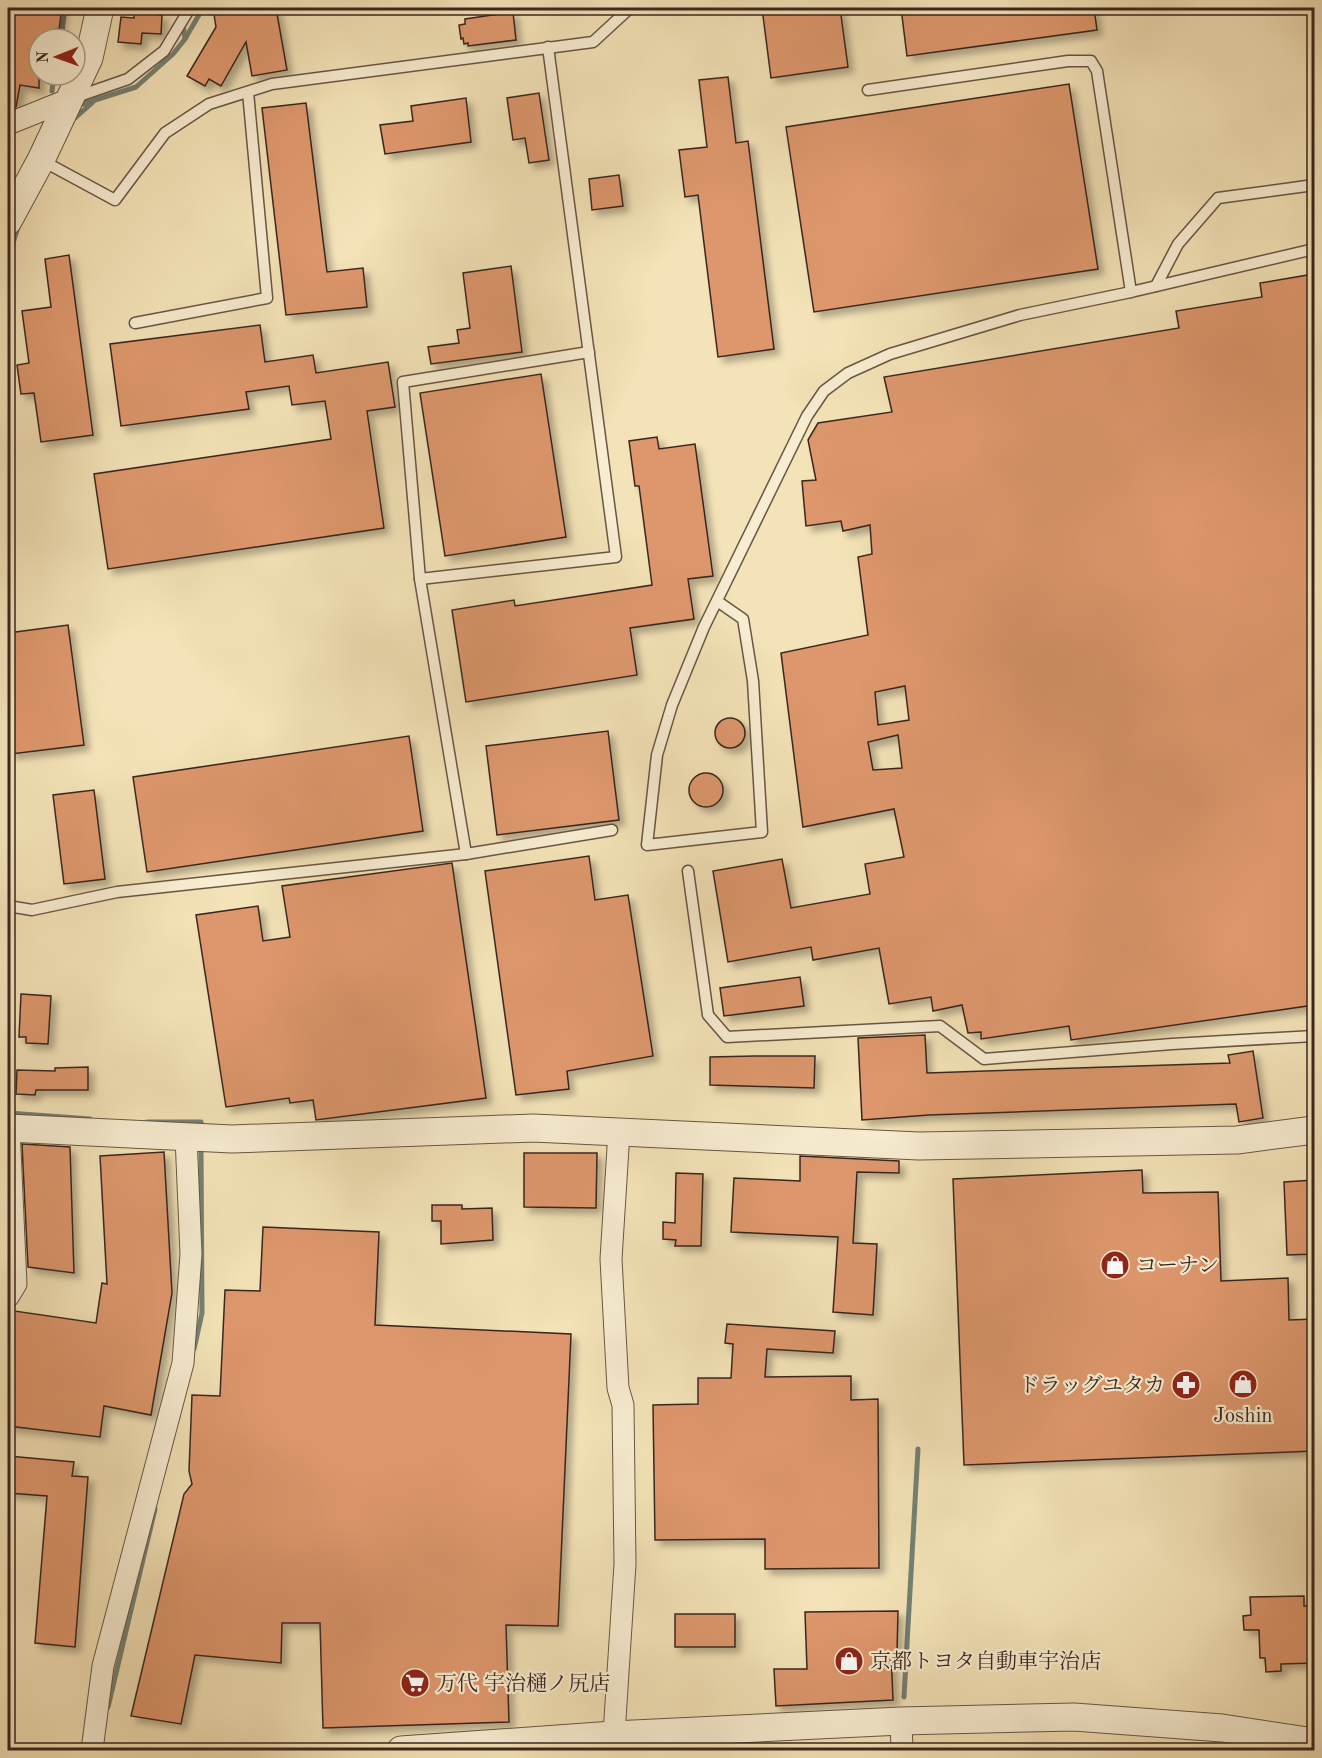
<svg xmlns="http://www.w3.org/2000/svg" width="1322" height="1758" font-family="'Old Standard TT','Noto Serif JP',serif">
<defs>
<filter id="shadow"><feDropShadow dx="5.5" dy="5.5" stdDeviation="3" flood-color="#0004"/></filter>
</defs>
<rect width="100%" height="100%" fill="#f4e3b8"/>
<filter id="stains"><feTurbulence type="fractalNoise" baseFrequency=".00333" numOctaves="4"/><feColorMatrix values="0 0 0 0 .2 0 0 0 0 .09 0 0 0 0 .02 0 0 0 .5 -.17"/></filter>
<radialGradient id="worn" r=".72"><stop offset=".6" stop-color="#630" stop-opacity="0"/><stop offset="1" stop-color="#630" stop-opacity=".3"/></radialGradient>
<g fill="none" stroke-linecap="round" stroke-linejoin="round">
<g stroke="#748173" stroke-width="5">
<polyline points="61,39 65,8"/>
<polyline points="185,39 203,8"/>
<polyline points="52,91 54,75"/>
<polyline points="76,106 136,87 173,54 185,39 181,8"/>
<polyline points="75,118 93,102"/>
<polyline points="8,259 19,224"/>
<polyline points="8,1113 90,1119"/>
<polyline points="147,1122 201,1122 201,1131"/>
<polyline points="194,1349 202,1313 201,1146"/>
<polyline points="904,1697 918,1449"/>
<polyline points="108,1707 155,1509"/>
</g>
</g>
<g fill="#de976d" stroke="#39261f" stroke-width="1.5" fill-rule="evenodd" filter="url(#shadow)">
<polygon points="8,8 62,8 59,29 56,29 54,39 39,39 39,88 20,85 16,107 8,110"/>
<polygon points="213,8 276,8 287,70 252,76 246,42 221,86 209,79 205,86 187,76 216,27"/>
<polygon points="762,8 840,8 848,67 771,78"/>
<polygon points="901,8 1094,8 1097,30 907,56"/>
<polygon points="134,12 162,15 161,34 142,33 141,44 118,42 121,17 134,18"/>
<polygon points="513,12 516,40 468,46 468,43 464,44 463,38 461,39 459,25 465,24 465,19"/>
<polygon points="728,77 736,143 748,141 774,349 718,357 698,195 685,197 679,150 707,147 699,80"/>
<polygon points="1069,84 1098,269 814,312 786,127"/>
<polygon points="539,93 549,160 529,163 525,138 513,140 507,98"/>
<polygon points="466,98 471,142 385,154 380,125 413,121 411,106"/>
<polygon points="306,103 327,272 363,268 367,307 286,315 262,108"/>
<polygon points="619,175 623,206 592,210 589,179"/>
<polygon points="69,255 93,435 41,442 34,393 21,394 17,365 29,363 22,311 51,307 45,259"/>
<polygon points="511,266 522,352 431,364 428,347 459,343 457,330 470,328 463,273"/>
<path d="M1314,274V1005L1071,1040L1069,1026L981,1039V1032L968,1033L962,1005L933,1011L931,997L889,1004L879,948L813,960L811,947L728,962L713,871L782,859L791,908L870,894L865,864L904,857L894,809L803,827L781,653L868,635L858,557L872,554L870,525L843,531L841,521L806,526L802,481L816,480L808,440L818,423L892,412L884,377L1179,328L1176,311L1262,297L1260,283ZM905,686L909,720L878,725L875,692ZM898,735L902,768L873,770L868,742Z"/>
<polygon points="260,325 265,362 313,355 316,373 388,362 395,407 367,411 384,528 108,569 94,474 331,439 325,401 292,405 289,386 246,392 249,409 121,426 110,344"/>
<polygon points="541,374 566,537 445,556 420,393"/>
<polygon points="657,437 659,449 695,444 713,576 688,579 694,619 630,628 637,675 466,702 452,610 514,600 515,606 652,585 639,486 635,486 629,441"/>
<polygon points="68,625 84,745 11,754 8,726 8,633"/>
<circle cx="730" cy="733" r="15"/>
<polygon points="608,731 619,820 497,835 486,746"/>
<polygon points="409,736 423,831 147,872 133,777"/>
<circle cx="706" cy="790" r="17"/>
<polygon points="94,790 105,879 64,884 53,795"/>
<polygon points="589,856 595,900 628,895 653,1056 567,1071 569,1089 516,1095 485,871"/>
<polygon points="452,863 486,1098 316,1120 313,1100 290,1103 289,1098 226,1107 196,915 258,906 263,941 290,937 282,886"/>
<polygon points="800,977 804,1006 724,1016 720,988"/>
<polygon points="21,994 51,996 48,1044 26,1043 26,1037 19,1037"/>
<polygon points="925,1035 927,1073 1230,1063 1228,1055 1253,1051 1263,1118 1239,1122 1236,1104 929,1115 862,1120 858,1038"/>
<polygon points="755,1056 815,1056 814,1088 710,1085 710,1057"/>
<polygon points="88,1067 88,1090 36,1090 35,1095 16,1094 17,1070 55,1071 55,1068"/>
<polygon points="22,1144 70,1147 74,1273 28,1267"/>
<polygon points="164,1152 172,1293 151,1415 104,1406 100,1437 8,1426 8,1310 96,1323 102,1283 107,1284 100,1156"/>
<polygon points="524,1153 597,1153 596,1208 524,1207"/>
<polygon points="800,1156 899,1161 899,1173 857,1172 853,1243 877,1244 873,1315 833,1312 838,1237 731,1232 734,1178 800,1181"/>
<polygon points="1142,1170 1143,1193 1218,1192 1221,1281 1288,1278 1289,1320 1314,1319 1314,1451 964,1465 953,1179"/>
<polygon points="676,1173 703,1174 701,1246 675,1246 676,1240 663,1239 663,1222 675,1223"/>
<polygon points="1314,1180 1314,1254 1287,1255 1284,1182"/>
<polygon points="432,1205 462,1205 462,1209 492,1208 493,1240 441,1244 441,1221 432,1221"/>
<polygon points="263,1227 379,1232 375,1325 571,1334 558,1626 506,1625 509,1722 323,1728 320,1623 282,1623 281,1663 195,1655 181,1724 131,1716 184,1494 192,1484 189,1471 192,1395 220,1396 225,1290 260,1291"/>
<polygon points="727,1324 835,1331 833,1353 767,1349 765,1377 851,1376 851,1400 878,1399 879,1568 765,1569 765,1539 655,1540 653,1405 698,1404 698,1378 731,1378 733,1344 725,1343"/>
<polygon points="8,1456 74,1462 72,1476 88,1477 75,1647 35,1643 47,1496 8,1493"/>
<polygon points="1304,1596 1304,1606 1314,1606 1314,1663 1281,1664 1281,1671 1266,1672 1265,1658 1260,1658 1259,1630 1244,1630 1243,1616 1251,1615 1250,1597"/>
<polygon points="898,1611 897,1651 891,1653 893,1700 776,1706 774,1669 807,1669 805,1612"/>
<rect x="675" y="1614" width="60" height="33"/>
</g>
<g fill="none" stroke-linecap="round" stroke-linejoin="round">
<g stroke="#685545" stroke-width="13">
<g id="service">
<polyline points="868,90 1068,61 1091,61 1097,71 1131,292"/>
<polyline points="76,97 128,79 164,51 190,8"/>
<polyline points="41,160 115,200 165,133 209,104 272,84 593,42 630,8"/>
<polyline points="1156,286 1178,244 1218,198 1314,185"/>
<polyline points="135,323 267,298 248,92"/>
<polyline points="420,579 616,557 548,47"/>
<polyline points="717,601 743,619 753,681 762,832 647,845 657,755 672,705 704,627 807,416 824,391 848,373 890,354 1020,315 1131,292 1314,249"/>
<polyline points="466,854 420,579 403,382 589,352"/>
<polyline points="688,871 708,1015 727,1037 940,1026 984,1059 1172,1044 1314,1036"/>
<polyline points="8,906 32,910 117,892 466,854 612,830"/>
</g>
</g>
<g stroke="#685545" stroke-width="23">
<g id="minor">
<polyline points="8,124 70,99"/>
<polyline points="8,1297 16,1284 9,1128"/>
<polyline points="901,1721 902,1750"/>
<polyline points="92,1750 103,1666 183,1363 191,1254 186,1137"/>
<polyline points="613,1750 625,1564 623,1405 618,1388 611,1259 619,1132"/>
</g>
</g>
<g stroke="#685545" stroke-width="29">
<g id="tertiary">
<polyline points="8,221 41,160 89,58 100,8"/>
<polyline points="8,1128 232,1139 533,1128 919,1146 1237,1140 1314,1130"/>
<polyline points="401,1750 613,1735 901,1721 1074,1717 1222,1728 1314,1742"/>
</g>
</g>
<use href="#service" stroke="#f8edd1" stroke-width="10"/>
<use href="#minor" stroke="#f8edd1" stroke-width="21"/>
<use href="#tertiary" stroke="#f8edd1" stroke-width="27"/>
</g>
<defs>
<g id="shop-disc" transform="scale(1.5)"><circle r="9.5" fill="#8f2418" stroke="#f8edd1"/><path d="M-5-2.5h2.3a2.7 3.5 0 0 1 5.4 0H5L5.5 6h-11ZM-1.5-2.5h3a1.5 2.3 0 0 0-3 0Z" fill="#fff"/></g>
<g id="pharmacy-disc" transform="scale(1.5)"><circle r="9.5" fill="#8f2418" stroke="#f8edd1"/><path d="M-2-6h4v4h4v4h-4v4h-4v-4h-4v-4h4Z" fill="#fff"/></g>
<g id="supermarket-disc" transform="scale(1.5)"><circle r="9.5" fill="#8f2418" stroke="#f8edd1"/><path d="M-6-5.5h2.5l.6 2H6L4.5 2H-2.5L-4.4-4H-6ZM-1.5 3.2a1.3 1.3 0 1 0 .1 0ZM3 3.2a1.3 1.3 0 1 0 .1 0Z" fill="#fff"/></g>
</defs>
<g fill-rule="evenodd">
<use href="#shop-disc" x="1115" y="1265"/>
<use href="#shop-disc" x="1243" y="1384"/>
<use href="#pharmacy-disc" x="1186" y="1385"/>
<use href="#shop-disc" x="849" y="1661"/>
<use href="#supermarket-disc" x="415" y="1683"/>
</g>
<g text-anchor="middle" stroke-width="4.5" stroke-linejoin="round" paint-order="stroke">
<g font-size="21" fill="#39261f" stroke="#f8edd1" text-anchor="start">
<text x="1136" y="1272">コーナン</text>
<text x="1165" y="1392" text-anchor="end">ドラッグユタカ</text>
<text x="1243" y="1422" text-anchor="middle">Joshin</text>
<text x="870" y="1668">京都トヨタ自動車宇治店</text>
<text x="436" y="1690">万代 宇治樋ノ尻店</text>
</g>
</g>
<rect width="1322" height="1758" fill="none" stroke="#f4e3b8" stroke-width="30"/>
<rect x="9" y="9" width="1304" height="1740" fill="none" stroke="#39261f" stroke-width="3"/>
<rect x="15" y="15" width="1292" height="1728" fill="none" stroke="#39261f" stroke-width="1.5"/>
<g transform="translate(57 57) rotate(269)"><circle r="28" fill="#f8edd1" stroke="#ac9d8a" stroke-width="1.5"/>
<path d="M0-4.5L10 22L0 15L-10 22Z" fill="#8f2418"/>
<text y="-9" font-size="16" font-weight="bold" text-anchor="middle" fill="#39261f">N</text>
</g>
<rect width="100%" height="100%" filter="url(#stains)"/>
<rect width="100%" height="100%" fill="url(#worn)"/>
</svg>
